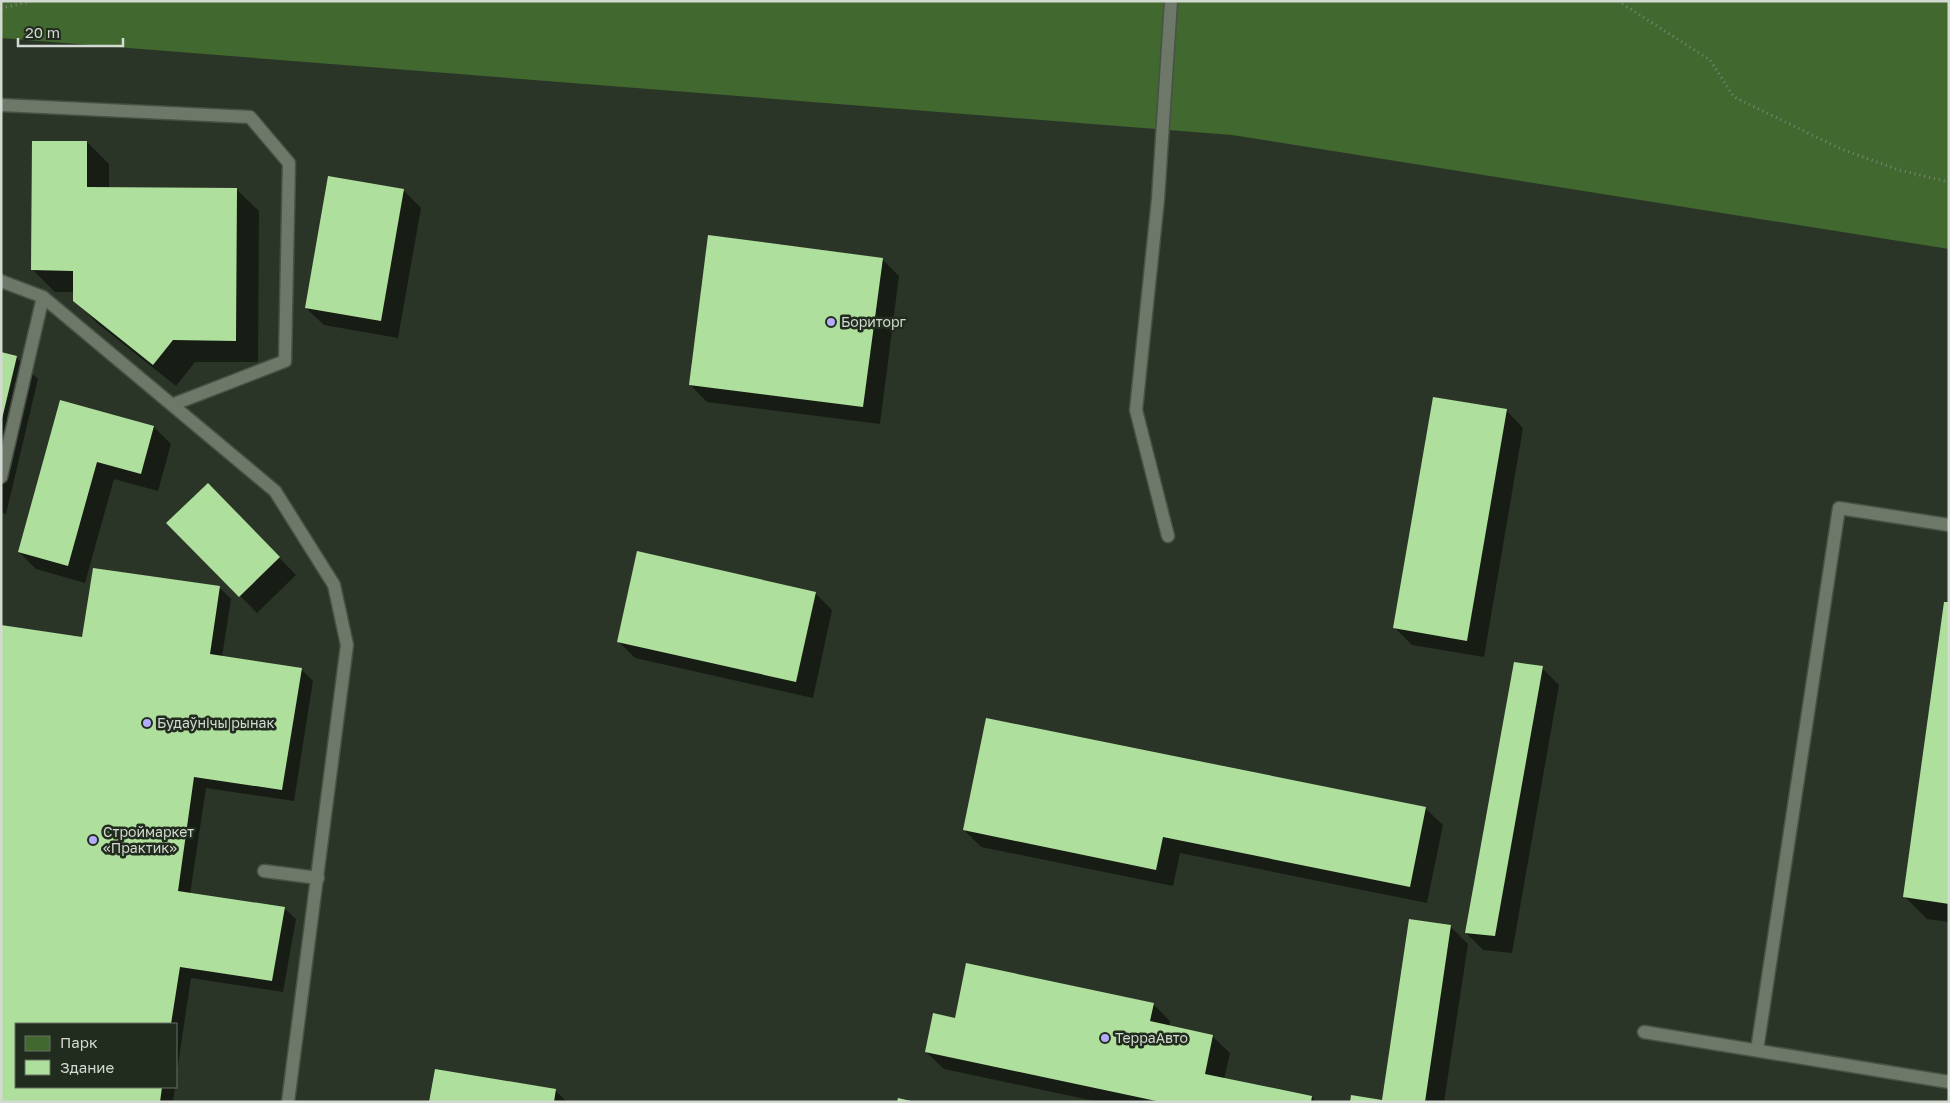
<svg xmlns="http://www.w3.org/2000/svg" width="1950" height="1103" font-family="'Golos Text',sans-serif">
<rect width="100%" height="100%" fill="#2b3527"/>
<polygon fill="#40682f" points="1,1 1949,1 1949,249 1232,135 1,38"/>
<g fill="#0007">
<polygon points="87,142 109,164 109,188 236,189 259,211 258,362 195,362 176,386 97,323 74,300 74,292 55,292 33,270"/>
<polygon points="403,190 421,208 398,338 324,325 306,308"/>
<polygon points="882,259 899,276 880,424 707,402 690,385"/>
<polygon points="1,353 16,357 38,379 6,514 1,513"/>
<polygon points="61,401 154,427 171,444 158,491 114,479 85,583 36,569 19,552"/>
<polygon points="1506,410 1523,428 1484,657 1412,645 1395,628"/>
<polygon points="225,502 296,575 257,613 168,523"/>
<polygon points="219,587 231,599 222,657 301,669 313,681 294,801 206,788 190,894 284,908 296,919 283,992 191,978 176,1078 176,1024 16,1024 16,1087 175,1087 173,1102 1,1102 83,638"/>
<polygon points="815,593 832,610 813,698 635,658 618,641"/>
<polygon points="1949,604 1949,922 1927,919 1905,897"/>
<polygon points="1542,668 1559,685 1512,953 1483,950 1466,933"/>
<polygon points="1425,808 1443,825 1427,903 1180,853 1173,886 981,847 964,830"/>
<polygon points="1450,926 1468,944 1444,1102 1351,1102 1383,1101"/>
<polygon points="1153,1004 1170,1021 1169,1027 1212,1036 1230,1053 1224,1079 1312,1097 1316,1102 1099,1102 944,1069 926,1052 956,1019"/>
<polygon points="555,1090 567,1102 430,1102"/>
</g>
<g fill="#afdf9c">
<polygon points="32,141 87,141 87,187 237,188 236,341 173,340 153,365 73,301 73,271 31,270"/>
<polygon points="328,176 404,189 381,321 305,308"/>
<polygon points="708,235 883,258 863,407 689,385"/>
<polygon points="1,352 17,356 2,419 1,418"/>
<polygon points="1433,397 1507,409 1467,641 1393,628"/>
<polygon points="60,400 154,426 141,474 97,462 68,566 18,552"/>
<polygon points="208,483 280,557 239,597 166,523"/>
<polygon points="637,551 816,592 796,682 617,642"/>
<polygon points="93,568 220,586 210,654 302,668 282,790 194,777 178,891 285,907 272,981 180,967 171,1024 16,1024 16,1087 162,1087 160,1102 1,1102 1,625 82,637"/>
<polygon points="1944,602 1949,602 1949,904 1903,897"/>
<polygon points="1514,662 1543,666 1495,936 1465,933"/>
<polygon points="986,718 1426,807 1410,887 1163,837 1156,870 963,830"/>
<polygon points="1409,919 1451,925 1425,1102 1350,1102 1351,1095 1382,1100"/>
<polygon points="966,963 1154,1003 1150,1021 1213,1035 1205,1074 1312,1096 1311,1102 1161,1102 925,1052 933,1013 955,1018"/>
<polygon points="435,1069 556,1089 554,1102 429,1102"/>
<polygon points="898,1098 911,1101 911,1102 897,1102"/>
</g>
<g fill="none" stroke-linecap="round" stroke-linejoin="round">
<g stroke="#495146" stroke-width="15">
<g id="lane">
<polyline points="1,105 250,117 289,163 285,361 174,404"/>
<polyline points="1,281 43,297 275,491 334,585 347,645 288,1102"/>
<polyline points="1,477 43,297"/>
<polyline points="1168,536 1136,410 1158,199 1171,1"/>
<polyline points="264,871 318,878"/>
<polyline points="1644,1032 1949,1082"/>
<polyline points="1757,1050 1839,508 1949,525"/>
</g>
</g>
<g stroke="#7d867a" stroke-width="3" stroke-dasharray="1 4" stroke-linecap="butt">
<polyline points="1618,1 1710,60 1734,97 1841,149 1899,170 1949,182"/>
<polyline points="1,8 34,1"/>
</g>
<use href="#lane" stroke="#6d7869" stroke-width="12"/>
</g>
<g fill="#b3adf9" stroke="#212b1e" stroke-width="2">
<circle cx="831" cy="322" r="5"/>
<circle cx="147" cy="723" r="5"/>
<circle cx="93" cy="840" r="5"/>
<circle cx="1105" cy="1038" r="5"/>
</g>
<g text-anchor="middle" stroke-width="5" stroke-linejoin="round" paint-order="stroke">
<g font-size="14" fill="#d3dad1" stroke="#212b1e" text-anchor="start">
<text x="841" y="327">Бориторг</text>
<text x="157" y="728">Будаўнічы рынак</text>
<text x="103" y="837">Строймаркет<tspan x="103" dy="16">«Практик»</tspan></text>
<text x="1115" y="1043">ТерраАвто</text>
</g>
</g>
<rect width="1950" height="1103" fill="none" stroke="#d3dad1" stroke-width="5"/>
<rect x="15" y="1023" width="162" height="65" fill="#212b1e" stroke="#687166"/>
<rect x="25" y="1036" width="25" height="15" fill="#40682f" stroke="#687166"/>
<text x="60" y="1048" font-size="15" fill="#d3dad1">Парк</text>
<rect x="25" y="1060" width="25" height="15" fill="#afdf9c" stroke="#687166"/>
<text x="60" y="1073" font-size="15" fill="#d3dad1">Здание</text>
<path d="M18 38v8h105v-8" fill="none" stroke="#d3dad1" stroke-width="2.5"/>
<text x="25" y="38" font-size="15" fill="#d3dad1" stroke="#212b1e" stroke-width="4" paint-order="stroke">20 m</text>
</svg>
